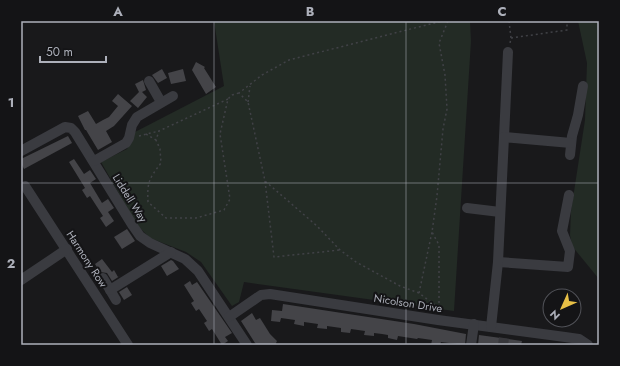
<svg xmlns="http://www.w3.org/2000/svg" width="620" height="366" font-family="Jost,sans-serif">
<rect width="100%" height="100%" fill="#19191b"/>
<g fill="#232b25">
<polygon points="214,21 470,21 471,41 454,311 244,282 239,302 232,306 201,262 186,252 150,238 137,225 101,162 127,149 135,132 224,86"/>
<polygon points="578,21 599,21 599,279 572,246 570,235 571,211 585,120 587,63"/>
</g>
<g fill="#444448">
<polygon points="196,62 205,67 204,68 216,87 206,94 192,70"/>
<polygon points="162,69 167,78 158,83 152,75"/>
<polygon points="183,69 186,81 171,84 168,73"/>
<polygon points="143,80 146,90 142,92 147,97 138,108 130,101 139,92 135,84"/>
<polygon points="118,94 132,106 114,126 106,131 112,142 98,150 86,130 85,130 78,116 88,111 96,124 103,120 109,117 118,106 112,101"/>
<polygon points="68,136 72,143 24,169 21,163 21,159"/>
<polygon points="74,159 84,174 90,170 96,179 90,183 102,203 108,199 114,208 108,212 114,221 106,227 100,218 103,216 90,196 87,198 82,190 85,188 69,162"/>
<polygon points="127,229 135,241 122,249 114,237"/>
<polygon points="102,259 112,272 114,270 118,277 120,276 112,281 107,273 100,272 95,264"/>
<polygon points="171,260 173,261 179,269 167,276 161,266"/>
<polygon points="190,281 192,285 197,282 232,333 225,337 228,341 222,345 212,329 209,331 204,323 207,321 199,309 196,311 191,303 194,301 184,285"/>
<polygon points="127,287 132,295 124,300 119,292"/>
<polygon points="283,304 414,324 466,334 465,345 441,342 440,345 431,345 432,340 418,338 417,339 398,336 397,340 388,338 388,335 382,334 374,333 374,336 364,335 365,331 351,329 350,333 341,332 341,328 327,326 327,329 317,328 318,324 304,322 304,326 294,324 295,320 281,318 280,322 271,321 272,310 282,311"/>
<polygon points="252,313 256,320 260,318 270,334 277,341 276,343 277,345 257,345 255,343 241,321"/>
<polygon points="479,335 522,341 521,345 478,345"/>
</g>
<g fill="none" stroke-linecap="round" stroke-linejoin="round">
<polyline stroke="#37373b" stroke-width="10" stroke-dasharray="10 5" stroke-linecap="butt" points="503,345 504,338"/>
<g stroke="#414247" stroke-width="1.5" stroke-dasharray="2 3" stroke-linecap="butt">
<polyline points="509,21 511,38 510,43"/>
<polyline points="511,38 567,30 567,21"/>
<path d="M228,99L159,131L156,140L160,149L161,163C149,179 147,182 148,202L166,218H196L224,210L230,199L220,134L228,99L232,95L239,93"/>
<polyline points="248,102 250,86"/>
<polyline points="146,134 156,140"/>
<polyline points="139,136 159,131"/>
<polyline points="265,181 274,257 340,250"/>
<polyline points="419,293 432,232"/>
<polyline points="439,308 419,293 400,286 356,262 340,250 317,226 265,181 248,102 239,93 262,75 289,60 442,21"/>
<polyline points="439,308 439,245 432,232 437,196 443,129 447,109 445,75 439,43 448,21"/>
</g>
<g stroke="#3a3b40" stroke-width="10">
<polyline points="149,81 161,102"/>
<polyline points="504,137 508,52"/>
<polyline points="21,151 65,127 71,128 75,132 133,226 140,236 150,243 185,259 198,271 247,345"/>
<polyline points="570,155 572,136 578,115 583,86"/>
<polyline points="94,161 126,143 129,138 132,125 137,117 173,96"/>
<polyline points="25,186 128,345"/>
<polyline points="467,208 500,212"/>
<polyline points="498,262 568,267 570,251 562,231 569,195"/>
<polyline points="103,278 116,300"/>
<polyline points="21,280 67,249"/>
<polyline points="110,290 171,252"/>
<polyline points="229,317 261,295 270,294 438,320 565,337 579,339 588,345"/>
<polyline points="491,327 498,262 504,137 571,143"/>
<polyline points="471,345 474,324"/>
</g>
</g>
<path fill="none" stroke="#adb0ba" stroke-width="1" stroke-opacity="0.55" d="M214,21V345M406,21V345M21,183H599"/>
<g text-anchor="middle" stroke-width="4" stroke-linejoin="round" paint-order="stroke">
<g font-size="11" fill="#adb0ba" stroke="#141416">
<text transform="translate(130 198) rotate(58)" y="4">Liddell Way</text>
<text transform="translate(87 259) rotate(57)" y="4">Harmony Row</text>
<text transform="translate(408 303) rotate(9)" y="4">Nicolson Drive</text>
</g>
</g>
<rect width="620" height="366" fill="none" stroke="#141416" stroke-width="44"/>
<g transform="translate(562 308) rotate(225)"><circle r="19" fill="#141416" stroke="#515258"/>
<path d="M0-3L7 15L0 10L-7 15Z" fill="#e7bf46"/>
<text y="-6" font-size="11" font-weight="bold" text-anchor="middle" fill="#adb0ba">N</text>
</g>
<path d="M40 56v6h66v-6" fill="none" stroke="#adb0ba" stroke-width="2"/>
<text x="46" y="56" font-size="12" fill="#adb0ba" stroke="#141416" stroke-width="3" paint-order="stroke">50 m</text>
<rect x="22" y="22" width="576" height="322" fill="none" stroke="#adb0ba" stroke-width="1.5"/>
<g font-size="13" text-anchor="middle" font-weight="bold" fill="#adb0ba">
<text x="118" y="16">A</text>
<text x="310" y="16">B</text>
<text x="502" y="16">C</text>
<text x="11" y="107">1</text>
<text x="11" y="268">2</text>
</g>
</svg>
